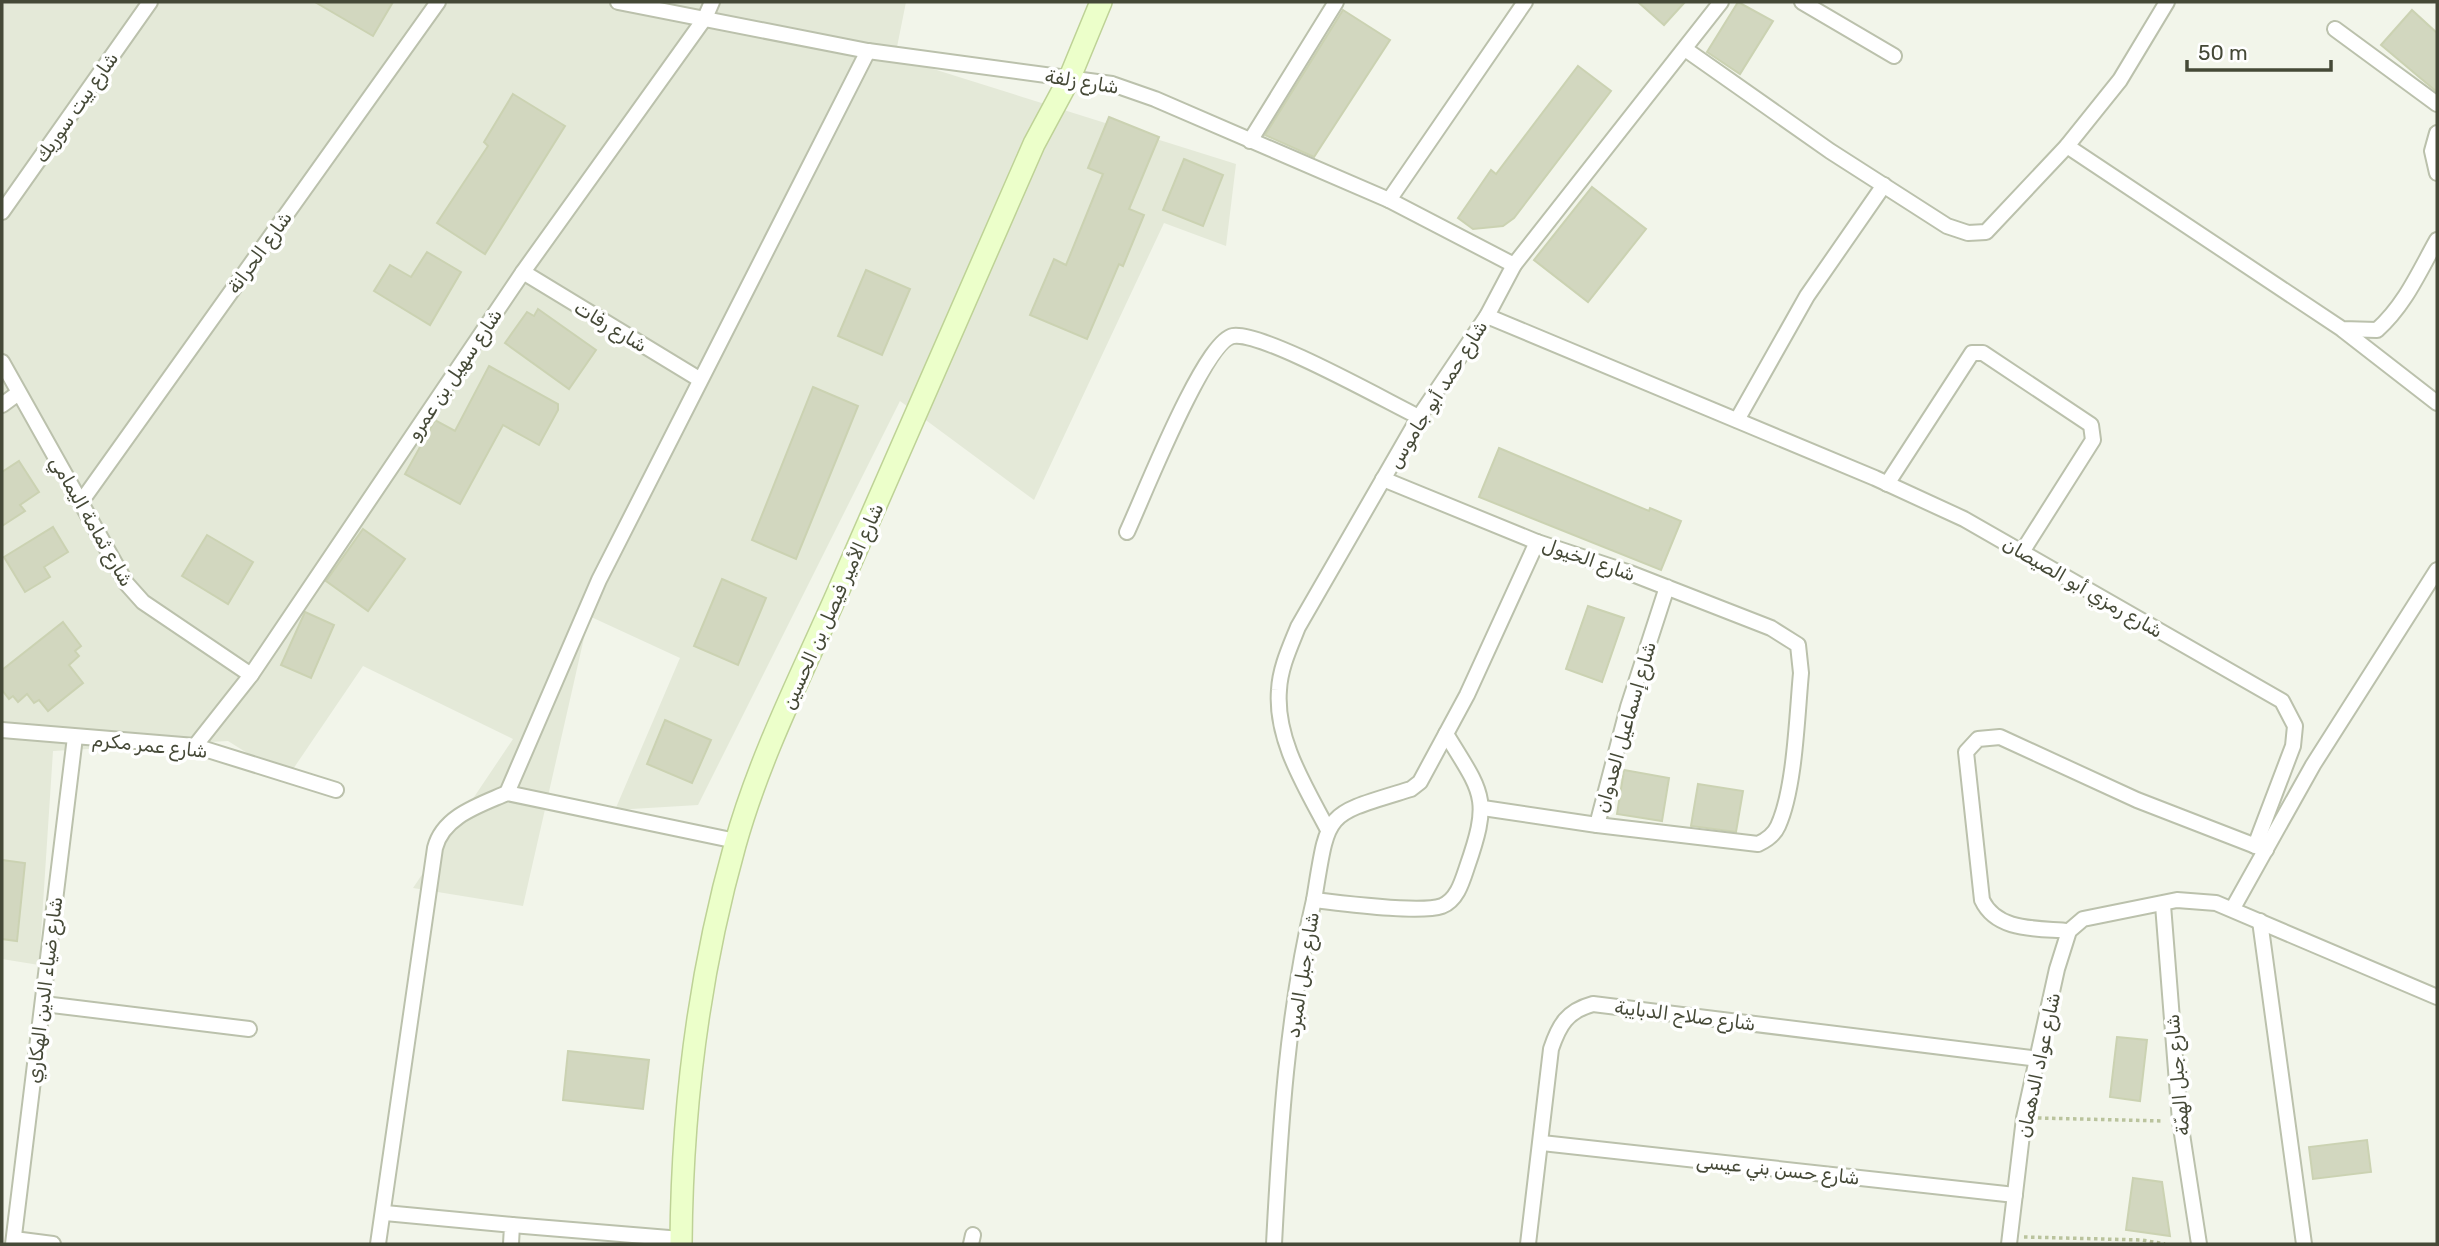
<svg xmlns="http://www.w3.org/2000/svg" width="2439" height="1246" font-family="Rubik,'Noto Naskh Arabic',sans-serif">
<rect width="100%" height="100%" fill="#f2f5ea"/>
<polygon fill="#e4e9d8" points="2,2 906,2 895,57 1236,164 1226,246 1164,223 1034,500 900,401 698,805 615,810 680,658 589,616 523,906 413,888 513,739 363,666 287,778 228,741 53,751 39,965 2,959"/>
<g fill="#d2d7bf" stroke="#cbd2b2" stroke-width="2">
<polygon points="315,2 393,2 373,36"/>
<polygon points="1638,2 1685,2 1664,25"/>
<polygon points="1738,2 1773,21 1740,74 1707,52"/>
<polygon points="1343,10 1390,40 1314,157 1265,135"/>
<polygon points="2412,10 2437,33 2437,92 2381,45"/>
<polygon points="1578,66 1611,91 1514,218 1503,226 1473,229 1458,218 1491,170 1496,174"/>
<polygon points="513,94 565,126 485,254 437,223 488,146 484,142"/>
<polygon points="1109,117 1159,137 1129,209 1144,215 1123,266 1119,264 1087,339 1030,315 1054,259 1066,265 1103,174 1088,168"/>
<polygon points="1184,159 1223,175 1203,226 1163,210"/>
<polygon points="1592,187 1646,229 1588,302 1534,260"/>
<polygon points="427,252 461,272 430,325 374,291 390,265 411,277"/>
<polygon points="866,270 910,289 882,355 838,336"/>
<polygon points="538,309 596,350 569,389 505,343 527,312 534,316"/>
<polygon points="489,366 558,404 558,410 539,445 503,425 460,504 405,474 435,420 455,431"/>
<polygon points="813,387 858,406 796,559 752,540"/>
<polygon points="1499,448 1649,511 1650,508 1681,521 1661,570 1479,497"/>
<polygon points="19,461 39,492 20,505 25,511 2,526 2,472"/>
<polygon points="53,527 68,552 44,567 50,577 25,592 4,557"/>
<polygon points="363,529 405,559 368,611 326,581"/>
<polygon points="207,535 253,562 228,604 182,576"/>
<polygon points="722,579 766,598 738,665 694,646"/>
<polygon points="1588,606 1624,618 1602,682 1566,669"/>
<polygon points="305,612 334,625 311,678 281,665"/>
<polygon points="63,622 81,646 75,651 79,656 69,665 83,683 48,711 39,700 34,703 27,694 18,702 13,696 9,699 2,690 2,670"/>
<polygon points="665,720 711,740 692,783 647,764"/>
<polygon points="1624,770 1669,778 1662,821 1617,814"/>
<polygon points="1698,784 1743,791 1736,832 1691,826"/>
<polygon points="2,860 25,863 17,941 2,939"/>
<polygon points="2117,1037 2147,1040 2140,1101 2110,1097"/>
<polygon points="568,1051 649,1060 643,1109 563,1100"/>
<polygon points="2367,1140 2371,1172 2313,1179 2309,1147"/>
<polygon points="2133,1178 2162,1182 2170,1236 2126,1230"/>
</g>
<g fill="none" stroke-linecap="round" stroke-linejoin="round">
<g stroke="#bbc1ac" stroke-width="18">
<g id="street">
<polyline points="618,2 868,51 1112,84 1155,99 1389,200 1514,265"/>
<polyline points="1802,2 1894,56"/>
<polyline points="2335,29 2437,104"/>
<polyline points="1685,49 1830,151 1947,226 1968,233 1986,232 2067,146 2120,80 2167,2"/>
<polyline points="2437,133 2432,151 2437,173"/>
<polyline points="1250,141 1336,2"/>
<path d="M2067,146L2342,329L2377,330C2405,305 2419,272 2437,240"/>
<polyline points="1389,200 1525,2"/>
<polyline points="2,212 150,2"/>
<polyline points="523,272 699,379"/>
<polyline points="1487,316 1875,478 1964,519 2282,701 2295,726 2293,746 2255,846"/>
<polyline points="2343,330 2437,403"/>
<polyline points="2,362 126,583 143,602 251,675"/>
<polyline points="2,405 17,394"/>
<polyline points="1737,420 1807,296 1884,185"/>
<path d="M1383,479L1537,542L1630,573L1771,628L1798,645L1801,673C1797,715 1795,789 1778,826C1774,835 1767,840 1758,844L1597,825L1628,707L1667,587"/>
<polyline points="1887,484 1972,353 1983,353 2091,425 2093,440 2022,552"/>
<polyline points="81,502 438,2"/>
<path d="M1127,532C1142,500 1204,341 1233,336C1262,331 1386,401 1419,417"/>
<polyline points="2,730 195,746 336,790"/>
<polyline points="195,746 251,675 523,272 705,18 712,2"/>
<polyline points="507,793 599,580 868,51"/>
<polyline points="1483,808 1597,825"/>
<path d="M1327,828C1305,786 1275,739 1279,690C1280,668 1290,647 1298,627L1419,417L1487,316L1514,265L1721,2"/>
<path d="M1314,900C1329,809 1323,816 1411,789L1420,782L1467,695L1537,542"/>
<polyline points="2163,905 2180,1121 2199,1244"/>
<polyline points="2233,908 2313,765 2437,570"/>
<polyline points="2260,921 2304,1244"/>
<path d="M2069,931C2038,928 1997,932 1982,900L1966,752L1978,739L2000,737L2137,800L2266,850"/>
<polyline points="44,1004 249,1029"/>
<polyline points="1542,1143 2015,1195"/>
<polyline points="385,1213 512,1225 511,1244"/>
<polyline points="512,1225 681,1239"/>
<polyline points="14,1239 53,1244"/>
<polyline points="13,1244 75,737"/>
<path d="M378,1244L435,848C443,816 480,805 507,793L736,841"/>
<polyline points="971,1244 973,1235"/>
<path d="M1274,1244C1280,1129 1287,1012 1314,900C1341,903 1419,914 1442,906C1457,900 1462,882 1467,867C1491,798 1483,794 1446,734"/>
<path d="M1528,1244L1551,1049C1559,1025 1567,1011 1593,1004L2039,1059"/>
<polyline points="2009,1244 2024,1118 2057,969 2069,931 2083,919 2177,900 2216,903 2437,997"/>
</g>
</g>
<g stroke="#bed296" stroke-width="24">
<path id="secondary" d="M681,1244C682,1111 699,973 735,845C760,755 804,670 841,585C906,438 970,291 1034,144L1070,77L1101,2"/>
</g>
<g stroke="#bac39d" stroke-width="3.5" stroke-dasharray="3.5 3.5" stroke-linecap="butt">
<polyline points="2038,1118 2163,1121"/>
<polyline points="2024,1237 2142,1240 2165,1244"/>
</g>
<use href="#street" stroke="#fff" stroke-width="14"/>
<use href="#secondary" stroke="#ecffca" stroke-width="21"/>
</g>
<g text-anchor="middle" stroke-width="7" stroke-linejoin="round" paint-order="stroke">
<g font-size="19" fill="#454937" stroke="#fff">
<text transform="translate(1082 81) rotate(9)" y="7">شارع زلفة</text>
<text transform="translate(76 107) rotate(-55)" y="7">شارع بيت سوريك</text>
<text transform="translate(259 252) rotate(-54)" y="7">شارع الحرانة</text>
<text transform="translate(611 326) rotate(31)" y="7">شارع رفات</text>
<text transform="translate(454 374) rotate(-56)" y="7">شارع سهيل بن عمرو</text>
<text transform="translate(1437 394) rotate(-58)" y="7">شارع حمد أبو جاموس</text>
<text transform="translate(92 521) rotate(60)" y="7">شارع ثمامة اليمامي</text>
<text transform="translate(1589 559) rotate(19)" y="7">شارع الخيول</text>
<text transform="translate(2083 587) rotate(30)" y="7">شارع رمزي أبو الصيصان</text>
<text transform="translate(832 606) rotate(-66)" y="7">شارع الأمير فيصل بن الحسين</text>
<text transform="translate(1625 727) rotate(-74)" y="7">شارع إسماعيل العدوان</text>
<text transform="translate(150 745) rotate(6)" y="7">شارع عمر مكرم</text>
<text transform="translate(1302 975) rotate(-81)" y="7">شارع جبل المبرد</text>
<text transform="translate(44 990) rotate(-83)" y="7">شارع ضياء الدين الهكاري</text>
<text transform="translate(1685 1015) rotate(7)" y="7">شارع صلاح الدبايبة</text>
<text transform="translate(2038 1065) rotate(-78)" y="7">شارع عواد الدهمان</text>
<text transform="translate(2177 1075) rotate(-95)" y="7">شارع جبل الهمّة</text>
<text transform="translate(1778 1169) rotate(6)" y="7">شارع حسن بني عيسى</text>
</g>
</g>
<rect width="2439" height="1246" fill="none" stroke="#454937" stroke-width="7"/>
<path d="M2187 60v10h144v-10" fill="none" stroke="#454937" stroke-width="3.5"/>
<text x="2198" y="60" font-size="21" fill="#454937" stroke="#ffffff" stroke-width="5" paint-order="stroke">50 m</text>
</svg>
